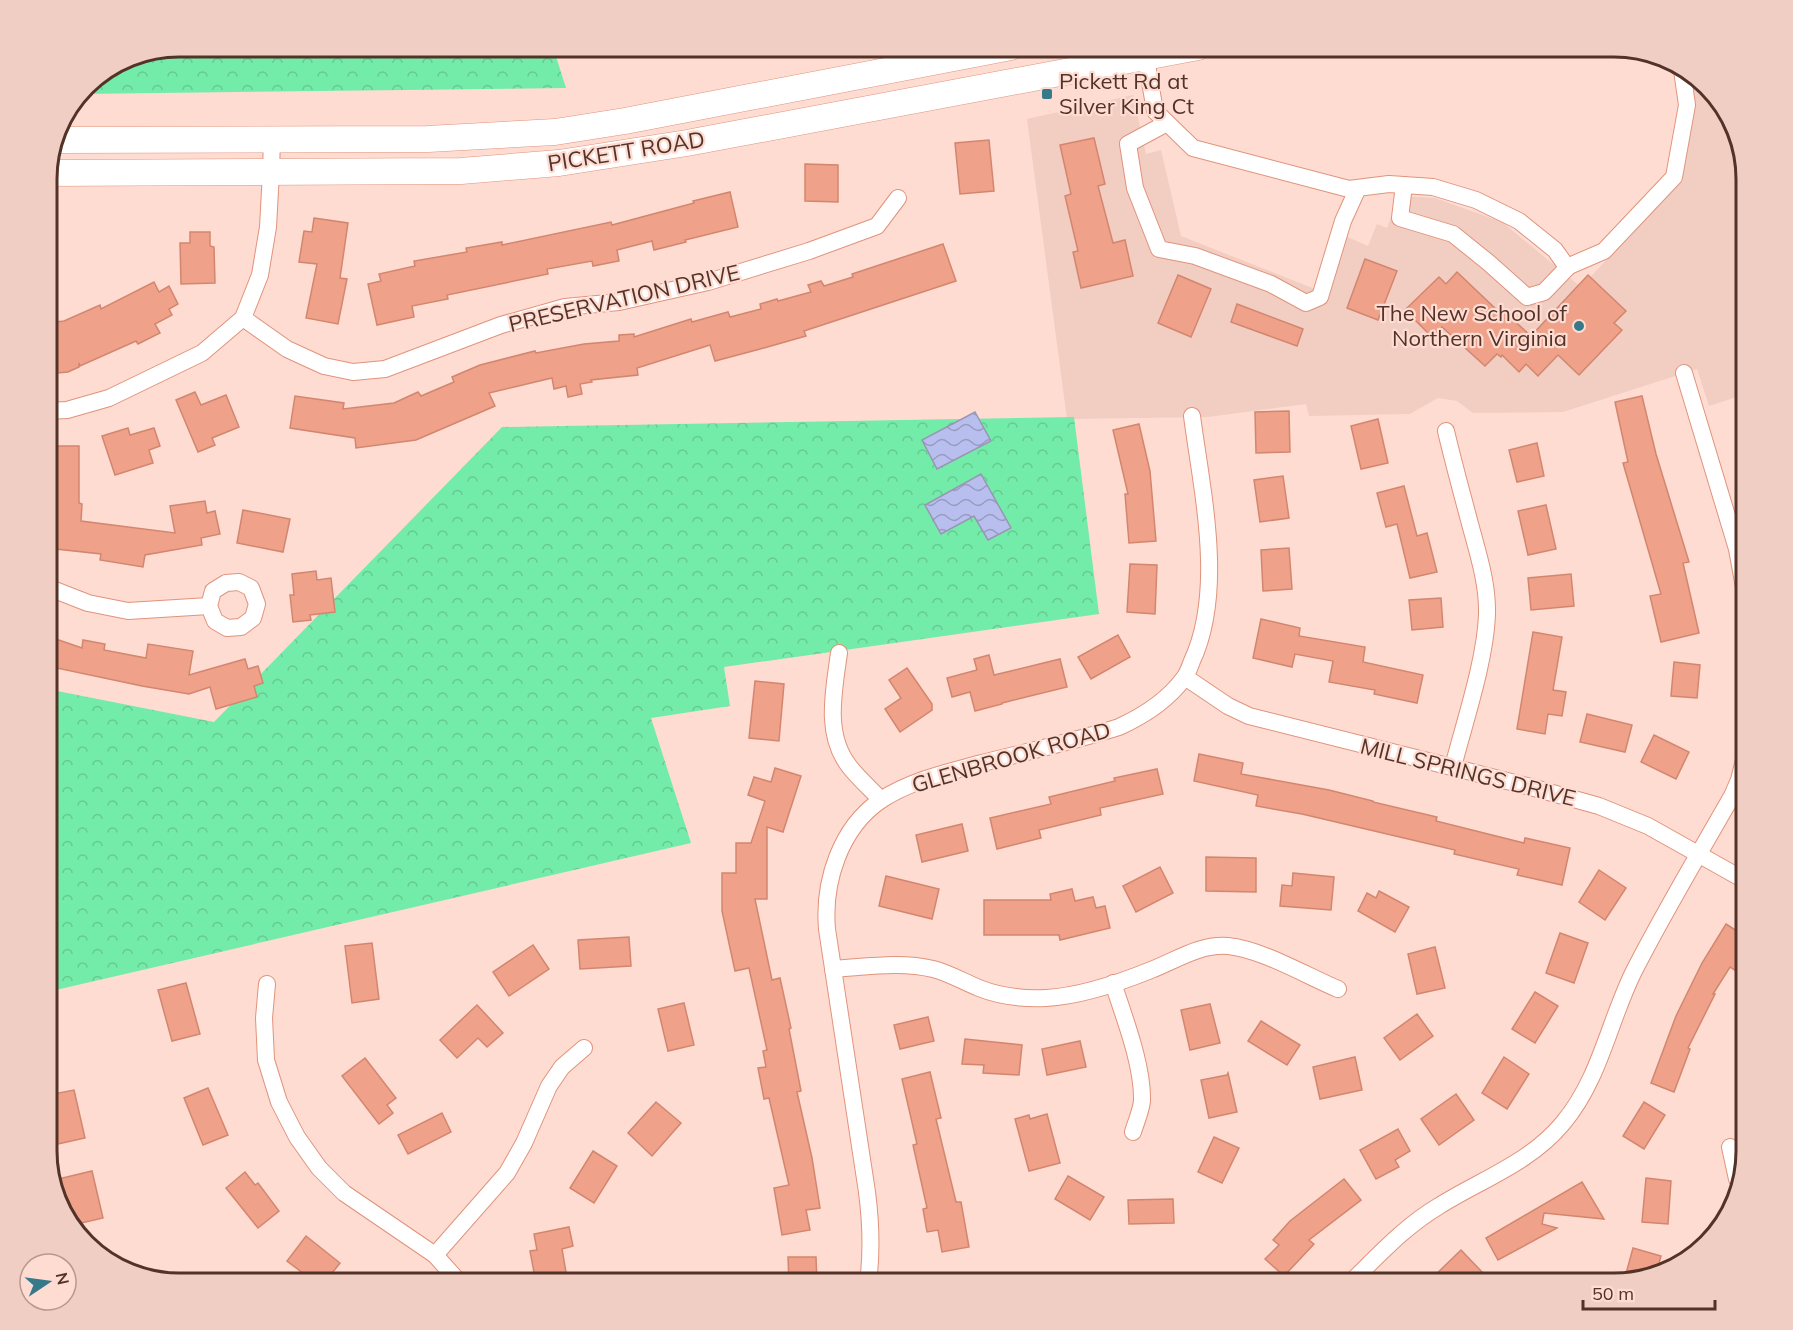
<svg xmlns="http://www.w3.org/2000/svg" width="1793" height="1330" font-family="Mulish,sans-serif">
<defs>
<pattern id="forest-crowns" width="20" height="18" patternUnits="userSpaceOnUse" patternTransform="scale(1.5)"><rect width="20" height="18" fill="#73eba9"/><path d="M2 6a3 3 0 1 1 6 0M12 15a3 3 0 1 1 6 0" fill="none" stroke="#66ca91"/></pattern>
<pattern id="water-waves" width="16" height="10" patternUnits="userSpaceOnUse" patternTransform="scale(1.5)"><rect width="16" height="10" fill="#b8bfee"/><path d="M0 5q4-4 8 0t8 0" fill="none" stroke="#989cc1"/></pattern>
</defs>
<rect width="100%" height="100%" fill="#fedcd2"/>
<polygon fill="#f1cdc2" points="1676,67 1695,74 1718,102 1746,191 1746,394 1709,406 1697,369 1563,412 1473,413 1457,401 1438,398 1410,414 1309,416 1306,404 1208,417 1067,419 1027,119 1133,95 1146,154 1161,150 1181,236 1320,291 1343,235 1368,246 1377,224 1387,228 1399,196 1435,198 1502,222 1581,287 1656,207 1688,135"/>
<g fill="url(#forest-crowns)">
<polygon points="179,47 553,47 566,88 80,94 91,80 128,56"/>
<polygon points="1074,417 1099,614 724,667 730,706 651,718 691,843 47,992 47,689 214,722 502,427"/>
</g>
<g fill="url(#water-waves)" stroke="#9a95b3" stroke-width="1.5">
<polygon points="975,412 991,441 937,469 922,440"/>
<polygon points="981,474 1011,528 988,540 974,516 941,534 925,505"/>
</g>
<g fill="#efa189" stroke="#d3866f" stroke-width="1.5">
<polygon points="1094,138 1105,184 1098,186 1113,243 1125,240 1133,276 1081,288 1073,252 1078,251 1065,196 1071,194 1060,145"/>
<polygon points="989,140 994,191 960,194 955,143"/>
<polygon points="805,164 838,165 838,202 805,201"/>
<polygon points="730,192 738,227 685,240 686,242 654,250 652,241 617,250 619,261 593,266 592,261 547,269 548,274 447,295 448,299 412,306 414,317 377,325 368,284 381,281 379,274 415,266 414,261 467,252 466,248 502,242 502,245 611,222 612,225 694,203 693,201"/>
<polygon points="314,218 348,223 340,278 347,279 338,324 306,318 317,264 299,262 304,231 312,232"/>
<polygon points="190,232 210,232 210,246 214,247 215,283 181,284 180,243 190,243"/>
<polygon points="943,244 956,281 804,331 806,336 764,348 715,361 710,345 637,368 638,375 591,380 592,382 580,384 582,394 568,397 566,386 554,389 552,378 489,393 495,406 416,440 356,448 355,438 290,428 295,396 344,403 343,409 394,403 418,392 421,396 454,382 452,377 480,365 535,351 536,353 584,344 619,341 619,335 634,334 634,337 691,319 692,322 728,312 730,317 761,309 760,304 777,299 778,301 811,292 808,285 821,281 824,286 853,277 852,274"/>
<polygon points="1365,259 1397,271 1378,320 1347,308"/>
<polygon points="1457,272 1498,311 1500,308 1531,336 1588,275 1626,311 1614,323 1622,330 1579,375 1558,355 1538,376 1526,364 1519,372 1502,355 1501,357 1497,354 1485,366 1442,327 1432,337 1405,310 1439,277 1446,284"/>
<polygon points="1178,275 1211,289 1191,337 1158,323"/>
<polygon points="154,282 159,292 169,286 178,304 169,309 172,315 155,324 160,333 138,344 136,341 80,366 79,363 79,367 68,372 47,374 47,323 64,321 100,305 101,309"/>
<polygon points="1237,304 1303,329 1297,346 1231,322"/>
<polygon points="195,392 201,405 226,395 239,427 212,438 215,445 198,452 176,400"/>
<polygon points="1642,396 1656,454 1689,562 1683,563 1699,633 1661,642 1650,596 1661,594 1623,463 1628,462 1615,402"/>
<polygon points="1289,411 1290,452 1256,453 1255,412"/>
<polygon points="1378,419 1388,463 1361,469 1351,426"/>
<polygon points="1139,424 1150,471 1156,541 1129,543 1125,494 1128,494 1113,430"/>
<polygon points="128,428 130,435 154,428 160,446 149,450 153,463 115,475 102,436"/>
<polygon points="1537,443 1544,476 1517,482 1509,450"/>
<polygon points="47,446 79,446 79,503 82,504 81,521 175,533 170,506 205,501 207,513 215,511 220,534 201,538 202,545 145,555 143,567 100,560 101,554 47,548 47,526 50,492 47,492"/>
<polygon points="1283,476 1289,518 1260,522 1254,480"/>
<polygon points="1404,486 1417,536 1427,533 1437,572 1410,578 1397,524 1386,527 1377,493"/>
<polygon points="1546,505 1556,549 1528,555 1518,511"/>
<polygon points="243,510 290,519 283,552 237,543"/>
<polygon points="1289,548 1292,589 1263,591 1261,550"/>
<polygon points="1130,564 1157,565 1155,614 1127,612"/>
<polygon points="316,571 317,580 331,578 335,612 310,615 311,620 293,622 290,595 294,595 292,574"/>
<polygon points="1571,574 1574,606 1531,610 1528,578"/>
<polygon points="1441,598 1443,627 1412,630 1409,600"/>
<polygon points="1261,619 1300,628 1299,636 1365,647 1363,662 1423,675 1417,703 1374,694 1375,690 1329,682 1333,661 1295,654 1292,667 1253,658"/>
<polygon points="1533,632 1562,637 1553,690 1566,692 1562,716 1548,714 1545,734 1517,729"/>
<polygon points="1118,635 1130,657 1091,679 1078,657"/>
<polygon points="47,636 82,648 83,640 105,644 104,650 146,658 148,644 193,651 189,675 245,659 248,669 258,666 263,683 254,686 257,697 216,709 210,687 189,694 142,686 47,666"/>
<polygon points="989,655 994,675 1060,659 1067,687 1002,703 1002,704 975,711 970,692 952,697 947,678 977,670 974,659"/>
<polygon points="1674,662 1700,665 1697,698 1671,696"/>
<polygon points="907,668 932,704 932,710 900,732 885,709 901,698 889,680"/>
<polygon points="755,681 784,684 779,741 749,738"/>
<polygon points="1587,714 1632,725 1625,752 1580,742"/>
<polygon points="1654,735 1689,752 1676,779 1641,762"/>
<polygon points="1199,754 1243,763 1241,774 1329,790 1373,801 1373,802 1437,817 1436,821 1524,843 1525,838 1570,848 1562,885 1517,875 1519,869 1454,854 1455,850 1302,814 1256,806 1258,795 1194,781"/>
<polygon points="775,768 801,776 783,832 767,827 767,899 755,899 772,980 780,978 791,1028 789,1029 801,1091 797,1092 812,1158 820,1208 806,1210 810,1230 782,1235 774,1188 789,1185 769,1098 764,1099 758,1068 766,1067 763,1051 767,1050 749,968 735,971 722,911 722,873 736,873 736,843 751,843 765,801 748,795 754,777 771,782"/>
<polygon points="1157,769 1163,794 1100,808 1101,815 1039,830 1041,838 997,849 990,818 1051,804 1049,797 1115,781 1114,778"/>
<polygon points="962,824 968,851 922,862 916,835"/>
<polygon points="1206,857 1256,858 1256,892 1206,891"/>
<polygon points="1160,867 1173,893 1136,912 1123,886"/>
<polygon points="1599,870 1626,888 1605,920 1579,902"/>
<polygon points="1293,873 1334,877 1331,910 1280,906 1282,885 1292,886"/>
<polygon points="886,876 939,889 932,919 879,906"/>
<polygon points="1072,889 1075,901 1093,897 1096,908 1105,906 1110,928 1060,940 1059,935 984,935 984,900 1051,900 1050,894"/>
<polygon points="1379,891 1409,907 1395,932 1358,911 1367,893 1376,898"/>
<polygon points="1726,924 1746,937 1746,959 1738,972 1730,967 1713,994 1715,994 1688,1048 1690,1049 1674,1092 1651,1083 1676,1016 1702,963"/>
<polygon points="1560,933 1588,943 1574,983 1546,973"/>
<polygon points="629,937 631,966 580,969 578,940"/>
<polygon points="372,943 379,999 352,1003 345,946"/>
<polygon points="533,945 549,969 509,996 493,972"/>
<polygon points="1435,947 1445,988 1417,994 1408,954"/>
<polygon points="186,983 200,1034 172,1041 158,990"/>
<polygon points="1535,992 1558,1006 1535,1043 1512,1029"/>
<polygon points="684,1003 694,1045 668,1051 658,1009"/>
<polygon points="1210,1004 1220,1043 1190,1050 1181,1010"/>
<polygon points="477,1005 503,1033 487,1047 478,1038 457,1058 440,1040"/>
<polygon points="1417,1014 1433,1036 1400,1060 1384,1038"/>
<polygon points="928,1017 934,1041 900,1049 894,1025"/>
<polygon points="1261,1021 1300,1045 1287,1065 1248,1041"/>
<polygon points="965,1039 1022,1045 1019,1075 983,1073 984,1065 962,1064"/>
<polygon points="1080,1041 1086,1067 1047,1075 1042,1049"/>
<polygon points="1355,1057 1362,1090 1320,1099 1313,1067"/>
<polygon points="1504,1057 1529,1074 1507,1109 1482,1093"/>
<polygon points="365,1058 396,1098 387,1105 393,1113 379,1124 342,1076"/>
<polygon points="930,1072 941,1118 936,1119 956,1202 961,1202 969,1247 942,1252 938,1230 927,1232 923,1209 927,1208 913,1145 917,1144 902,1079"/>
<polygon points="1228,1073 1237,1112 1209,1118 1201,1080 1227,1075"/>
<polygon points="208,1088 228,1135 203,1145 184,1098"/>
<polygon points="74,1090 85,1138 53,1145 47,1119 53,1116 48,1095"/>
<polygon points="1456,1094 1474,1120 1439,1145 1421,1119"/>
<polygon points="656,1102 681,1123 652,1156 628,1133"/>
<polygon points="1644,1102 1665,1115 1644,1149 1623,1136"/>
<polygon points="442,1113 451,1132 408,1154 398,1135"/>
<polygon points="1047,1114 1060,1163 1029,1171 1015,1119 1029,1115 1030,1119"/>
<polygon points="1398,1129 1410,1151 1395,1160 1399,1167 1376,1179 1360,1150"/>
<polygon points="1214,1137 1239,1148 1222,1183 1198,1172"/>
<polygon points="593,1151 617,1166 594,1203 570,1188"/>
<polygon points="92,1171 103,1218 73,1225 61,1211 54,1180"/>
<polygon points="245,1172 255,1185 258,1183 279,1211 258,1228 226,1188"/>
<polygon points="1068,1176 1104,1197 1090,1220 1055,1199"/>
<polygon points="1646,1178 1671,1181 1668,1224 1642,1222"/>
<polygon points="1344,1179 1361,1200 1309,1240 1314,1244 1284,1276 1265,1259 1279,1245 1273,1240 1290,1221"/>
<polygon points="1582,1182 1604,1219 1544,1213 1542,1224 1557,1228 1498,1260 1486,1238"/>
<polygon points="1173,1199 1174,1223 1129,1224 1128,1200"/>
<polygon points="569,1227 573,1246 562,1249 567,1278 536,1283 530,1251 537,1250 534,1234"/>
<polygon points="306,1236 340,1263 324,1283 316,1283 287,1261"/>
<polygon points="1633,1248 1661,1256 1656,1274 1624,1281"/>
<polygon points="1461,1250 1482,1272 1470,1284 1426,1284"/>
<polygon points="788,1257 816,1257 817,1283 789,1283"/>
</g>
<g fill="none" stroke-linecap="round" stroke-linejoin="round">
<g stroke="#e1937b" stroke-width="18">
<g id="street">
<polyline points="1144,47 1155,111 1193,148 1349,189 1389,184 1433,187 1476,200 1519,221 1555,250 1567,267 1604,251 1674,177 1687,105 1682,70"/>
<polyline points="1167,123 1128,144 1135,188 1159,249 1195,256 1271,284 1306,303 1320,297 1343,221 1358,188"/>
<polyline points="1404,185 1400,218 1453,234 1489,263 1527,297 1544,292 1568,267"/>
<polyline points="243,318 287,349 324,366 353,372 385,369 501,325 565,307 619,302 708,282 809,251 877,226 898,198"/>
<polyline points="1684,373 1737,549 1746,598"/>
<polyline points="47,411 67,410 109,398 202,353 243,318 260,275 268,227 271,172 272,138"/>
<path d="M1446,431C1453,461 1461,490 1469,520C1477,551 1488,582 1487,615C1485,662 1465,720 1453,767"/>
<polygon points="239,582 251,588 257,604 253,618 241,627 227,628 215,621 209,606 213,591 226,583"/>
<polyline points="47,587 88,603 128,611 209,606"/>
<path d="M839,653C834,690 824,734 849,766C858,778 871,789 881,800"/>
<polyline points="1185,677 1228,706 1249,716 1527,786 1599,806 1648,826 1746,881"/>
<path d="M833,969C866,967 901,961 933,969C949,973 964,982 979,988C999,996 1024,999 1046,998C1081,996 1119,983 1151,970C1177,960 1199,944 1228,946C1261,949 1307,976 1338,989"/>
<path d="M1113,983C1124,1017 1143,1065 1142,1101C1141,1111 1136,1122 1133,1132"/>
<polyline points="267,984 264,1018 266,1060 279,1102 297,1137 319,1168 344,1193 435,1255 460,1283"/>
<polyline points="1730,1147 1737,1179"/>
<polyline points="435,1255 507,1173 524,1143 549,1086 562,1067 584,1048"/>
<path d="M868,1283C872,1252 871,1223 867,1192L827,929C823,882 840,828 881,800C910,781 945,773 978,764C1025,752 1073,742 1119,727C1143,716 1168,700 1184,678C1188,673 1190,666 1192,661C1225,590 1202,492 1192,416"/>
<path d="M1350,1283C1378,1256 1405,1226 1439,1206C1482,1179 1530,1163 1563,1123C1600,1079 1609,1021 1634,971C1664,912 1699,854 1732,796L1739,780L1746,752"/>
</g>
</g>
<g stroke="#e1937b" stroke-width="27">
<g id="primary">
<polyline points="55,140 428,139 555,132 625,121 1011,47"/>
<polyline points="47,173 461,171 559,163 687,143 1198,47"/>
</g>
</g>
<use href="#street" stroke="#fff" stroke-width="16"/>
<use href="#primary" stroke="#fff" stroke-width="26"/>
</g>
<g fill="#36798a" stroke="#fedcd2" stroke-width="2">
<rect x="1041" y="88" width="12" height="12" rx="3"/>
<circle cx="1579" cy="326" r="6"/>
</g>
<g text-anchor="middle" stroke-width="4.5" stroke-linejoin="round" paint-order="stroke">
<g font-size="22" fill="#533228" stroke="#fedcd2" text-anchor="start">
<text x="1059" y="89">Pickett Rd at<tspan x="1059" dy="25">Silver King Ct</tspan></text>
<text x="1567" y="321" text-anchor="end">The New School of<tspan x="1567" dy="25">Northern Virginia</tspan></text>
</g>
<g font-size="22" fill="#533228" stroke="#fedcd2">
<text transform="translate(626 151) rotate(-9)" y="8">PICKETT ROAD</text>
<text transform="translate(624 298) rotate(-13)" y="8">PRESERVATION DRIVE</text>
<text transform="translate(1011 757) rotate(-16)" y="8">GLENBROOK ROAD</text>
<text transform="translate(1468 772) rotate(14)" y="8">MILL SPRINGS DRIVE</text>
</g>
</g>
<path d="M0 0H1793V1330H0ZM179 57H1614A122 122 0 0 1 1736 179V1151A122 122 0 0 1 1614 1273H179A122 122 0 0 1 57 1151V179A122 122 0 0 1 179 57Z" fill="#f0cec4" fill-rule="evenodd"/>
<path fill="none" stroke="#533228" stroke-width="3" d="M179 57H1614A122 122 0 0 1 1736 179V1151A122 122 0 0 1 1614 1273H179A122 122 0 0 1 57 1151V179A122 122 0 0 1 179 57Z"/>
<g transform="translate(48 1282) rotate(77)"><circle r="28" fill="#fedcd2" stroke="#ba988e" stroke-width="1.5"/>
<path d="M0-4.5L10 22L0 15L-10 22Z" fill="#36798a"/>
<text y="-9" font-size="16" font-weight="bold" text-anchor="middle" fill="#533228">N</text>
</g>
<path d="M1583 1300v9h132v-9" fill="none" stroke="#533228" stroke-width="3"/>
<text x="1592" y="1300" font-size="18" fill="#533228" stroke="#fedcd2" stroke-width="4.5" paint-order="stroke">50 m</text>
</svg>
